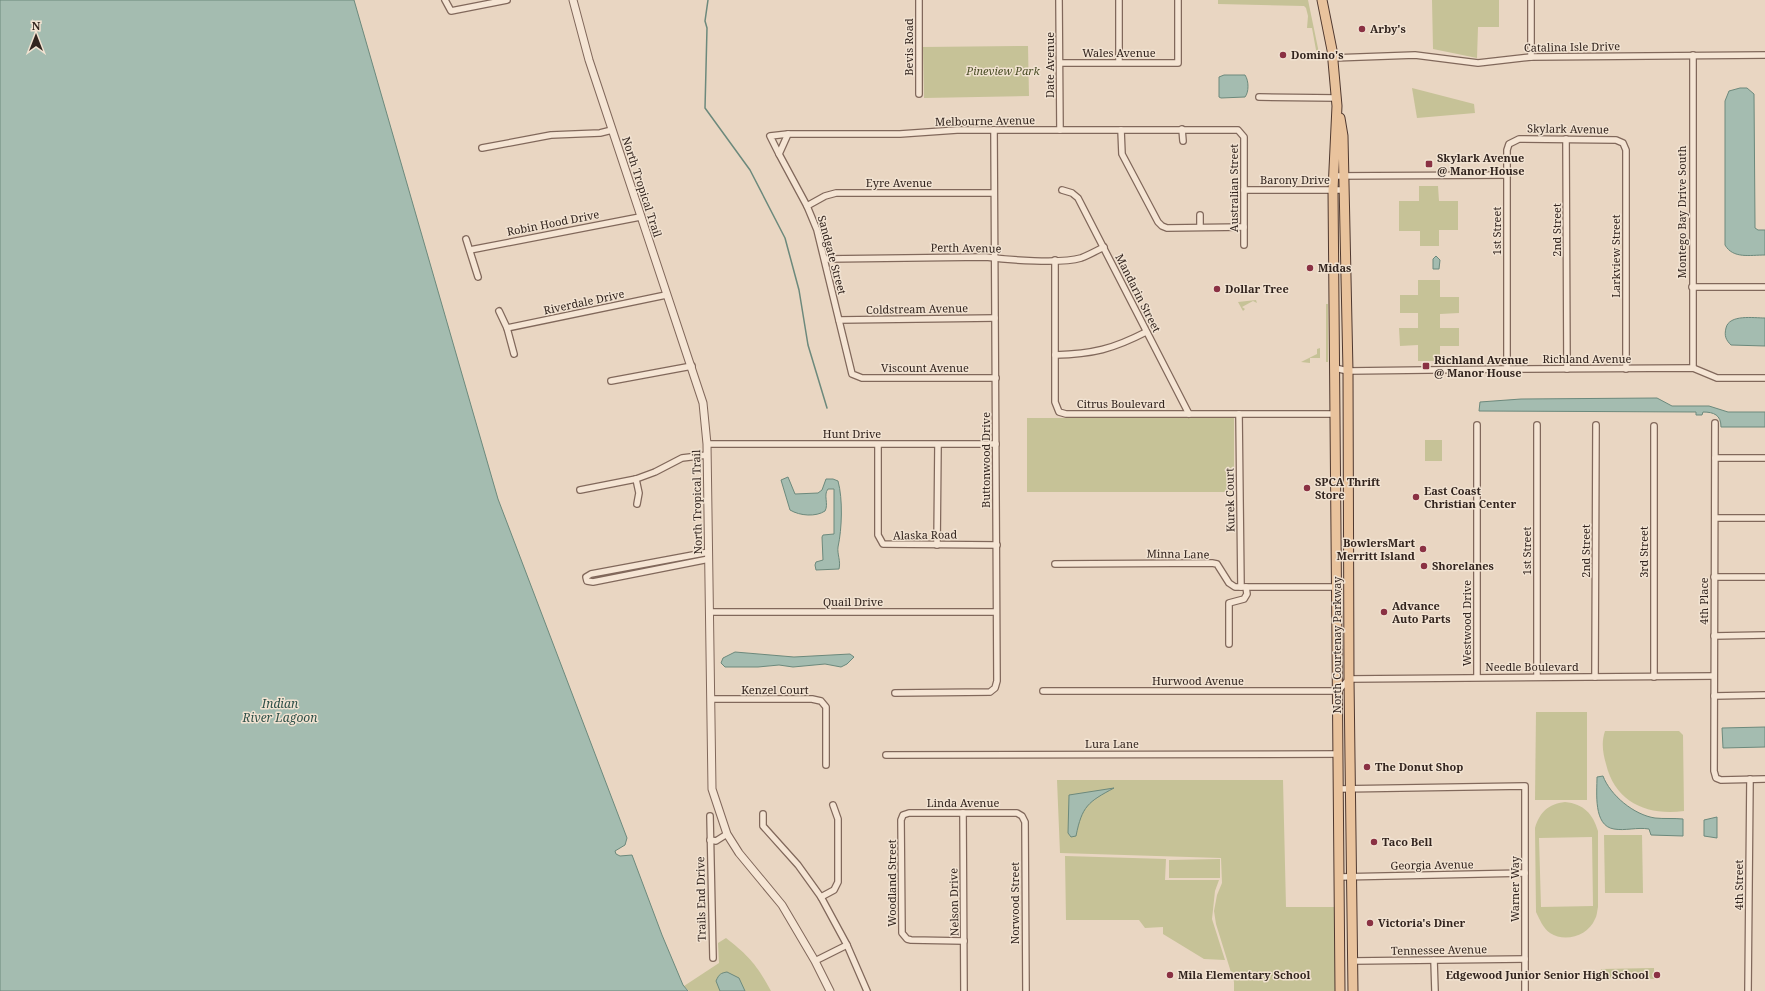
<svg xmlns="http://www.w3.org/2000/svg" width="1765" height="991" font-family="'Noto Serif',serif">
<rect width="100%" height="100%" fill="#e9d6c2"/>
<g fill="#c6c297" fill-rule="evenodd">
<polygon points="1218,0 1308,0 1319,53 1316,50 1312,28 1307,28 1308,16 1306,8 1304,6 1218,4"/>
<polygon points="1432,0 1499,0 1499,27 1478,27 1477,58 1433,49"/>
<polygon points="1028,46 1029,96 924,98 923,47"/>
<polygon points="1412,88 1474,104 1475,113 1417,118"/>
<polygon points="1419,186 1438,186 1439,201 1458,201 1458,230 1439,230 1439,246 1420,246 1420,231 1399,231 1399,201 1419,201"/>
<polygon points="1418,280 1440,280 1440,297 1459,297 1459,313 1440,314 1440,328 1459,328 1459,346 1440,346 1440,361 1418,361 1418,345 1400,346 1399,328 1418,328 1418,313 1400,313 1400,295 1418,295"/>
<polygon points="1256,300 1257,303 1253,301 1242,307 1245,309 1243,311 1238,302"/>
<rect x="1326" y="304" width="2" height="58"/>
<polygon points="1320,348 1320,358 1310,358 1310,363 1301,362 1317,354 1317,349"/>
<rect x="1027" y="418" width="207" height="74"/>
<rect x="1425" y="440" width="17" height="21"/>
<polygon points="1536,712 1587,712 1587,800 1535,800"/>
<path d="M1605,731H1679L1683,735L1684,811C1647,816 1615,802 1606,764C1603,753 1601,743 1605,731Z"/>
<polygon points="1057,780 1283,780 1286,907 1340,907 1340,991 1234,991 1234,982 1216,924 1214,911 1217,895 1222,883 1221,858 1060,853"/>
<path d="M1565,802C1584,804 1593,814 1598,831V907C1597,911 1597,916 1595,919C1588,936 1565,943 1550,933C1543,928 1540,920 1536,912L1535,828C1540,812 1548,804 1565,802ZM1592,837L1593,906L1541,907L1539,838Z"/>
<polygon points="1604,835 1642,835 1643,893 1605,893"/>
<polygon points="1065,856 1166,859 1165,880 1219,880 1215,891 1212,919 1225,960 1204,959 1163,934 1163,927 1145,928 1139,920 1066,920"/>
<polygon points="1220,859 1220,878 1169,878 1169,860"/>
<path d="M726,938C749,956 757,965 771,991H689L684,986L719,963L718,943Z"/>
<polygon points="1654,968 1654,979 1601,979 1601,969"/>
</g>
<g fill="#a4bcb0" stroke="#6c897c">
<polygon points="0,0 354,0 498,499 627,838 625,845 615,851 616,854 620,856 632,855 662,935 683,985 688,991 0,991"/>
<path d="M1224,75H1245C1249,81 1249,92 1245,97L1221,98L1219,97V77Z"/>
<path d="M1740,88H1747L1754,94L1755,224V228L1758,230H1765V255C1750,255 1733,259 1725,245V101L1729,91Z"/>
<polygon points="1436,256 1440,260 1439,269 1433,269 1433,259"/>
<path d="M1765,318V346L1731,345C1726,340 1724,336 1726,328C1729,314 1754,318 1765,318Z"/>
<path d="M1657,398L1672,406H1709L1728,412H1765V427H1721C1721,415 1714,412 1703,412L1702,415H1696V412L1479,411L1480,402L1521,399Z"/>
<path d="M788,477L795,494L818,493L822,490L826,479H833L838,481C843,499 842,529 838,547C837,554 841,561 839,569L816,570L815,565L816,562L823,560L822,537L823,535L834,534V489H828C823,495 829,504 825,511C816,517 800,516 790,510L781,480Z"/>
<polygon points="735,652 794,657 850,654 854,657 847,664 841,667 825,664 793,667 779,665 758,667 725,667 721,663 723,658"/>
<polygon points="1765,727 1765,747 1723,748 1722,728"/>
<path d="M1603,776C1610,795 1634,815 1655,818C1664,819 1674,818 1683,819V836L1651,835L1649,829C1637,827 1625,831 1614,829C1593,826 1597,792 1597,777Z"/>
<path d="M1114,788C1088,802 1082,806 1076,836L1071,837L1068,833L1069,795Z"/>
<polygon points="1717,817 1717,838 1704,836 1704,820"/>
<path d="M727,972L739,978L745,991H720L716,981C719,974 721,973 727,972Z"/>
</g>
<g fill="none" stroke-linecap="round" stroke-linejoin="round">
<polyline stroke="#6c897c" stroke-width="1.5" points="708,0 705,21 707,28 705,108 750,170 785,238 799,290 808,345 827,408"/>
<g stroke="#81685b" stroke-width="8">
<g id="minor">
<polyline points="445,0 451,11 507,0"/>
<polyline points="1059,0 1060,130"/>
<polyline points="1119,0 1119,62"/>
<polyline points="1531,0 1531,57"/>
<polyline points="1693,55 1693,368"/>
<polyline points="1333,58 1415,55 1478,63 1531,57 1765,55"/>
<polyline points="1060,63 1178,63 1178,0"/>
<polyline points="919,94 919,0"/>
<polyline points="1259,97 1337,98"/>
<polyline points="1182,129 1183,141"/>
<polyline points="1121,130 1122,154 1158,222 1162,226 1167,228 1244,227"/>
<polyline points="1566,139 1567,369"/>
<polyline points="482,148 551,135 600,133 612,130"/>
<polyline points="779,154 770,136 788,134"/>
<polyline points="1333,176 1507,175"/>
<polyline points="1062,190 1072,193 1078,198 1189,414"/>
<polyline points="1244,190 1345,190"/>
<polyline points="807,206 825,196 836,193 994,193"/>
<polyline points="1200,215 1200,227"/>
<polyline points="466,239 478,277"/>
<polyline points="470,250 640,217"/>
<path d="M825,259L986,257C1008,260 1061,264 1081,258C1089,255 1096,251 1104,247"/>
<polyline points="1055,260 1055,402 1059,412 1066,414 1336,414"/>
<polyline points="1692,287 1765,287"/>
<polyline points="499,311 507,328 514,354"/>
<polyline points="839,320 995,318"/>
<polyline points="507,328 666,295"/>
<path d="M1055,355C1093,354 1113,349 1146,332"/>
<polyline points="1335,368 1348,371 1507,369 1693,368 1717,378 1765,378"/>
<polyline points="1507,369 1507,150 1509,144 1519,139 1616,140 1623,143 1626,150 1626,369"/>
<polyline points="996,378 862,378 852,374 817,230 807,206 779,154 788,134 900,134 957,130 1238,130 1244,137 1244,245"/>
<polyline points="611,381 692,366"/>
<polyline points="1239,414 1241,587"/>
<polyline points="1715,423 1714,771 1716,778 1721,780 1765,779"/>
<polyline points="1654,426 1654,677"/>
<polyline points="707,444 996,444"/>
<polyline points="878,445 878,535 883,544 997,545"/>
<polyline points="1715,458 1765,458"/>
<polyline points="636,479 639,493 637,504"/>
<polyline points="580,490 636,479 655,472 682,458 707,455"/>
<polyline points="1715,518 1765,518"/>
<polyline points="937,545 938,445"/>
<polyline points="709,559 593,582 587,581 586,577 591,574 709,552"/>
<polyline points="1055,564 1212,563 1217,564 1229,583 1235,587 1337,587"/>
<polyline points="1714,577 1765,577"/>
<polyline points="710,612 996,612"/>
<polyline points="1714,636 1765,635"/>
<polyline points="1229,644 1229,603 1244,599 1247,594 1246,587"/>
<polyline points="1477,677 1477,425"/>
<polyline points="1537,677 1537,425"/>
<polyline points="1595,677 1596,425"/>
<polyline points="1043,691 1338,691 1349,679 1714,676"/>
<polyline points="895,693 990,692 995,688 997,681 994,130"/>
<polyline points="1714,696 1765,695"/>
<polyline points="711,699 812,699 821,701 826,707 826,765"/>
<polyline points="886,755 1338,754"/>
<polyline points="1339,789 1525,786 1525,991"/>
<polyline points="963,813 964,991"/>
<polyline points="763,814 763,826 798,865 821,897 847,945 867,991"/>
<polyline points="710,816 713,958"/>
<polyline points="710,840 716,841 727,834"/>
<polyline points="1339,877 1525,873"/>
<polyline points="821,897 834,890 838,882 838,819 833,805"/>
<polyline points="964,941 911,940 907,939 902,933 901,820 903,815 909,813 1017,813 1022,816 1025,822 1026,991"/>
<polyline points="1434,960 1435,991"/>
<polyline points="815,961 847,945"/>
<polyline points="1353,961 1525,959"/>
<polyline points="1748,991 1750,779"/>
</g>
</g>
<g stroke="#81685b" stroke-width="9">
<polyline id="tertiary" points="573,0 589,60 703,403 707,444 712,789 727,834 739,853 782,905 815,961 830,991"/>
</g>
<g stroke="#4f382f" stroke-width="11">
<g id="primary">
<polyline points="1322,0 1332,50 1337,106 1333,190 1340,991"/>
<polyline points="1340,118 1343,136 1348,371 1349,679 1353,991"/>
</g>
</g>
<use href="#minor" stroke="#f5e5d4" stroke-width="5.5"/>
<use href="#tertiary" stroke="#f5e5d4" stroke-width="7"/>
<use href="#primary" stroke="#e9c39d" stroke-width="9"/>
</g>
<g fill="#8a3143" stroke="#f1e2d1" stroke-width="1.5">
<circle cx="1362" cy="29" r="4"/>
<circle cx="1283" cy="55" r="4"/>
<rect x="1425" y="160" width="8" height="8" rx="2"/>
<circle cx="1310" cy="268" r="4"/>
<circle cx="1217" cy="289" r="4"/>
<rect x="1422" y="362" width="8" height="8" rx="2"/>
<circle cx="1307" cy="488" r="4"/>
<circle cx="1416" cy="497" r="4"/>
<circle cx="1423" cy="549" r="4"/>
<circle cx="1424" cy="566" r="4"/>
<circle cx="1384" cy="612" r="4"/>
<circle cx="1367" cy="767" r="4"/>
<circle cx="1374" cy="842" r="4"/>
<circle cx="1370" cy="923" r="4"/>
<circle cx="1170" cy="975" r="4"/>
<circle cx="1657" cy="975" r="4"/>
</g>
<g text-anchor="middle" stroke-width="3" stroke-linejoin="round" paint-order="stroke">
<g font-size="11" font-weight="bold" fill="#32241e" stroke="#f1e2d1" text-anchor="start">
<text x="1370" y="33">Arby's</text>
<text x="1291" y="59">Domino's</text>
<text x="1437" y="162">Skylark Avenue<tspan x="1437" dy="13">@ Manor House</tspan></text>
<text x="1318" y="272">Midas</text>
<text x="1225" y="293">Dollar Tree</text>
<text x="1434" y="364">Richland Avenue<tspan x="1434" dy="13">@ Manor House</tspan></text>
<text x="1315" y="486">SPCA Thrift<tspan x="1315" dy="13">Store</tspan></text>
<text x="1424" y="495">East Coast<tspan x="1424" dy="13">Christian Center</tspan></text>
<text x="1415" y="547" text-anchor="end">BowlersMart<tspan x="1415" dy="13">Merritt Island</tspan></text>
<text x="1432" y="570">Shorelanes</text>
<text x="1392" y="610">Advance<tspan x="1392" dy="13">Auto Parts</tspan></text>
<text x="1375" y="771">The Donut Shop</text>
<text x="1382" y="846">Taco Bell</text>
<text x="1378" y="927">Victoria's Diner</text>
<text x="1178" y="979">Mila Elementary School</text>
<text x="1649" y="979" text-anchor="end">Edgewood Junior Senior High School</text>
</g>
<g font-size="11" fill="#32241e" stroke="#f1e2d1">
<text transform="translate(909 47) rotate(-90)" y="4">Bevis Road</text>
<text transform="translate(1572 47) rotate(-1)" y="4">Catalina Isle Drive</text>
<text x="1119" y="57">Wales Avenue</text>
<text transform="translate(1050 65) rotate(-90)" y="4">Date Avenue</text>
<text transform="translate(985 121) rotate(-1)" y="4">Melbourne Avenue</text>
<text transform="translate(1568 129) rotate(1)" y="4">Skylark Avenue</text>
<text x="1295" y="184">Barony Drive</text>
<text x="899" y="187">Eyre Avenue</text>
<text transform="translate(642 187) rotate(72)" y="4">North Tropical Trail</text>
<text transform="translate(1234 188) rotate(-90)" y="4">Australian Street</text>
<text transform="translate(1682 212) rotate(-90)" y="4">Montego Bay Drive South</text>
<text transform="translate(553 223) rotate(-11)" y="4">Robin Hood Drive</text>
<text transform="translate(1557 230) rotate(-90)" y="4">2nd Street</text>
<text transform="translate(1497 231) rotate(-90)" y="4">1st Street</text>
<text transform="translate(966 248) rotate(1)" y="4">Perth Avenue</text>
<text transform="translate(832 255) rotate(75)" y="4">Sandgate Street</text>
<text transform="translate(1616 256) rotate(-90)" y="4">Larkview Street</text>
<text transform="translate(1138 293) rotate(63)" y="4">Mandarin Street</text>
<text transform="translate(584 302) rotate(-12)" y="4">Riverdale Drive</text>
<text transform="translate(917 309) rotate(-1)" y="4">Coldstream Avenue</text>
<text x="1587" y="363">Richland Avenue</text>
<text x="925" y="372">Viscount Avenue</text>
<text x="1121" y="408">Citrus Boulevard</text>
<text x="852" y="438">Hunt Drive</text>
<text transform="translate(986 460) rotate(-90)" y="4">Buttonwood Drive</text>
<text transform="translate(1230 500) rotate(-91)" y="4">Kurek Court</text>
<text transform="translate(697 502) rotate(-91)" y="4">North Tropical Trail</text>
<text transform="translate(925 535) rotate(-1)" y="4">Alaska Road</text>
<text transform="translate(1527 551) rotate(-90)" y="4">1st Street</text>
<text transform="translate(1586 551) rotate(-90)" y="4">2nd Street</text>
<text transform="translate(1644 552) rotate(-90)" y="4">3rd Street</text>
<text transform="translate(1178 554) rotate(1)" y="4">Minna Lane</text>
<text transform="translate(1704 601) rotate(-90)" y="4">4th Place</text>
<text x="853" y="606">Quail Drive</text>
<text transform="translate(1467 623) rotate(-90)" y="4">Westwood Drive</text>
<text transform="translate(1337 645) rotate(-90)" y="4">North Courtenay Parkway</text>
<text x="1532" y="671">Needle Boulevard</text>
<text x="1198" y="685">Hurwood Avenue</text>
<text x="775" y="694">Kenzel Court</text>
<text x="1112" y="748">Lura Lane</text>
<text x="963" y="807">Linda Avenue</text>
<text transform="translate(1432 865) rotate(-1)" y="4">Georgia Avenue</text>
<text transform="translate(892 883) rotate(-90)" y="4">Woodland Street</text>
<text transform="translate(1739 885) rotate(-90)" y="4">4th Street</text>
<text transform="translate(1515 889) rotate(-90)" y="4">Warner Way</text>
<text transform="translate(701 899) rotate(-91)" y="4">Trails End Drive</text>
<text transform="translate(954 902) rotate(-91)" y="4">Nelson Drive</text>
<text transform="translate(1015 903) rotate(-90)" y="4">Norwood Street</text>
<text transform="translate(1439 950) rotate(-1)" y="4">Tennessee Avenue</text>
</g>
<g font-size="11" font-style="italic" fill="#4a4d26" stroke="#f1e2d1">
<text x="1003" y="75">Pineview Park</text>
</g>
<g font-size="12" font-style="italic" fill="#2e5048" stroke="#f1e2d1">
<text x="280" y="708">Indian<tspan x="280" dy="14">River Lagoon</tspan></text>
</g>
</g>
<g transform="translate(36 36)" stroke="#f1e2d1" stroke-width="3" paint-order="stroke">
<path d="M0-3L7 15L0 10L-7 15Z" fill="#32241e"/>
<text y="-6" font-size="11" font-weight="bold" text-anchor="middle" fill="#32241e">N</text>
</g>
</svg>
